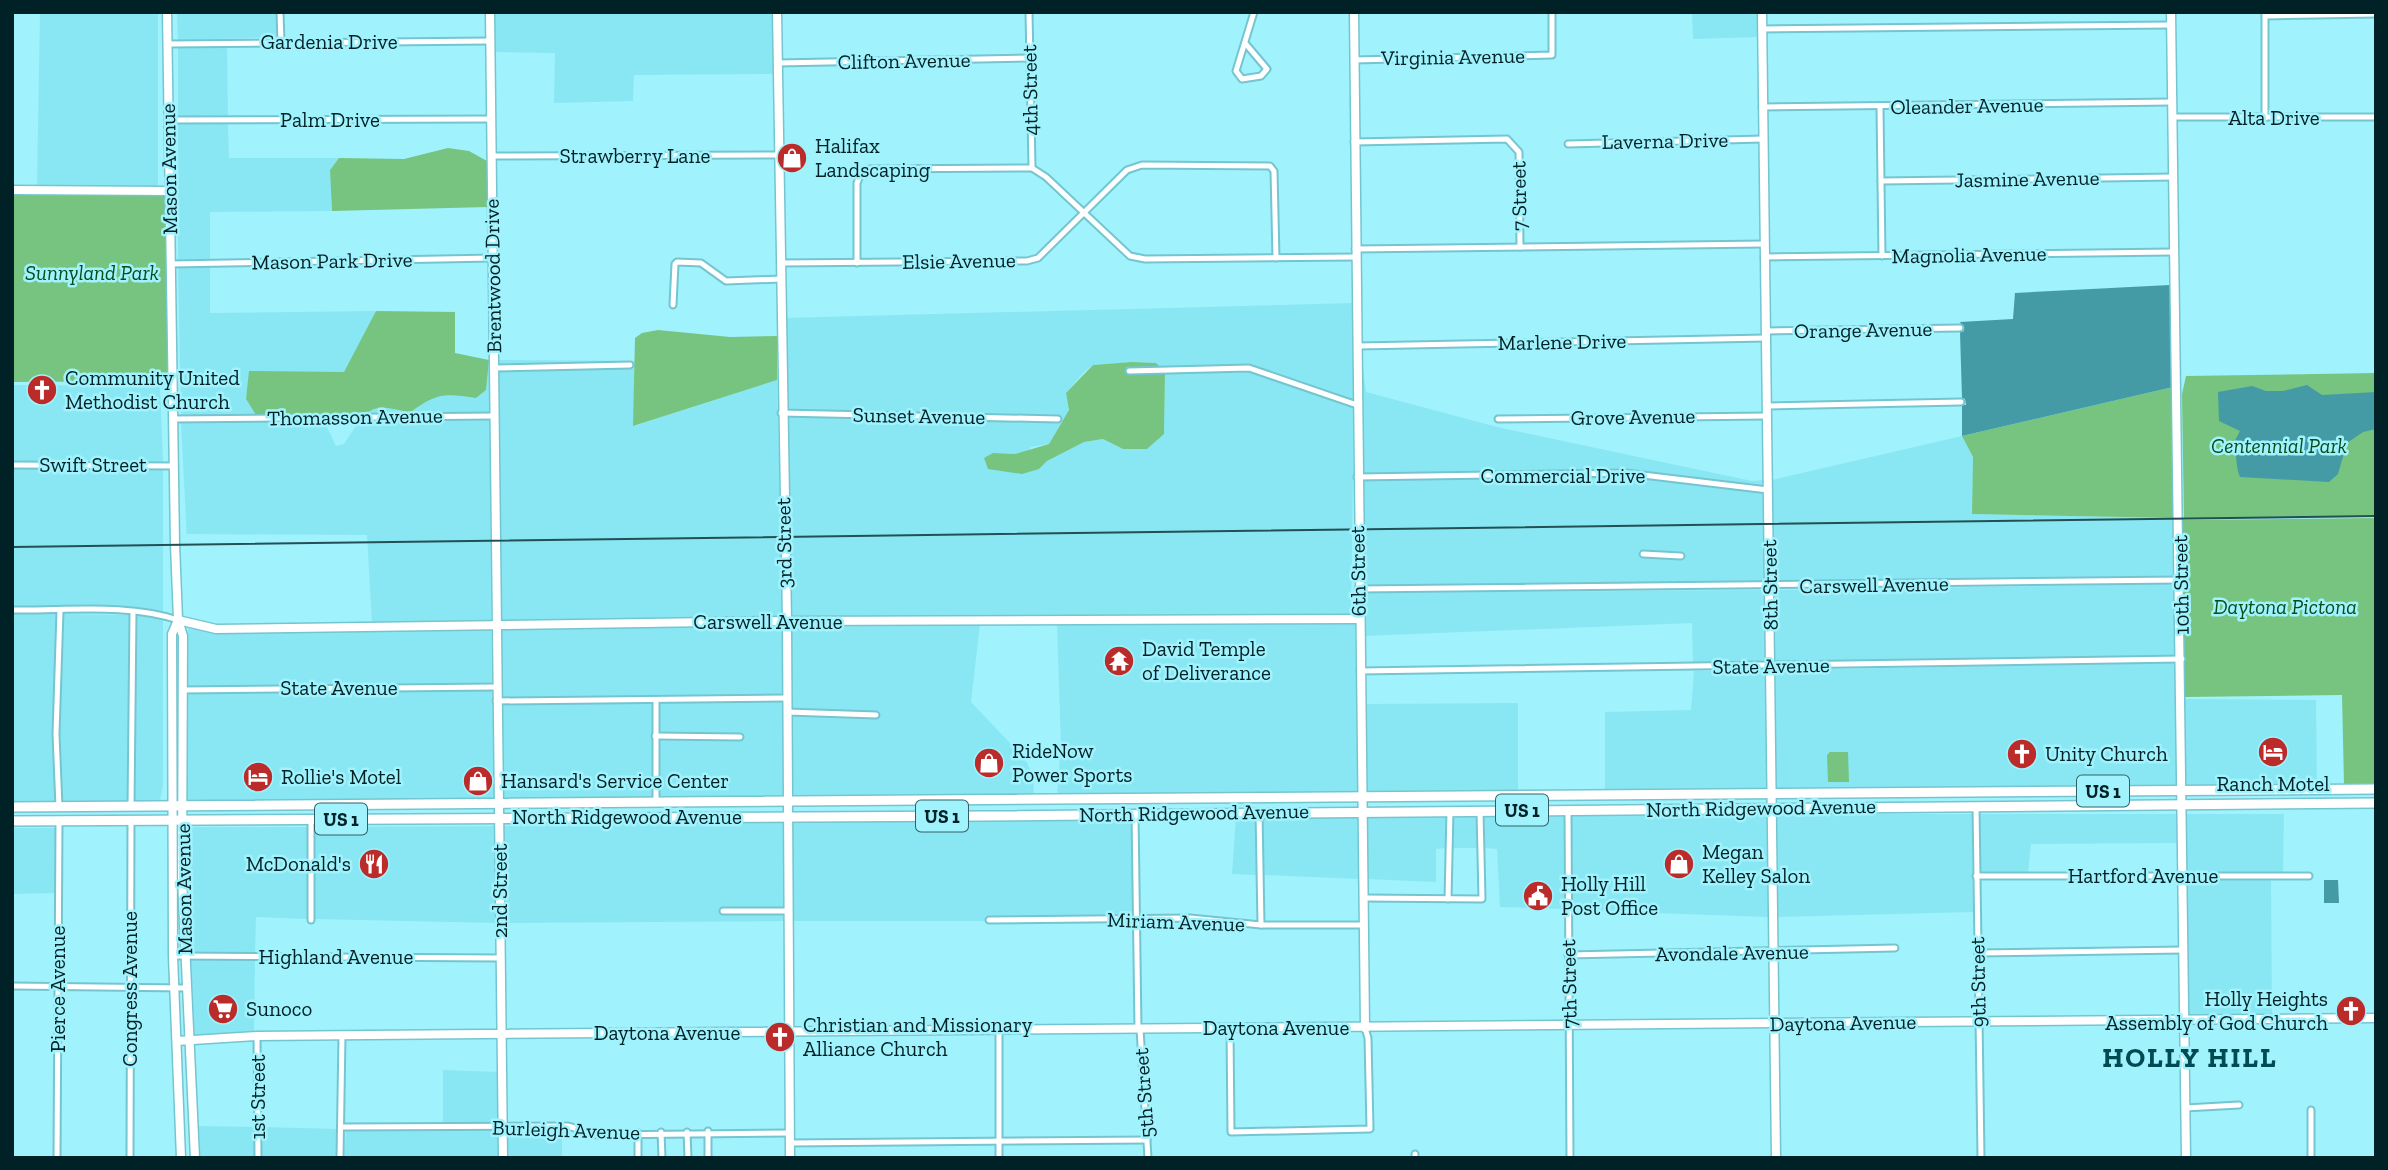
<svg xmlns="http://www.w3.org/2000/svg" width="2388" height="1170" font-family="'Zilla Slab',serif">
<rect width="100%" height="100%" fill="#a0f2fd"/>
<g fill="#89e7f3" fill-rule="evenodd">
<polygon points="40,12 158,12 158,187 37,185"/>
<polygon points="177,12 277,12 277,37 178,40"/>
<polygon points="494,12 773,12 774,74 634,75 633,101 554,103 555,53 494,52"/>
<polygon points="1692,12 1758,12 1758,37 1693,39"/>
<polygon points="178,47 227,47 228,116 178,116"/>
<polygon points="178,123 228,123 229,158 339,158 330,170 332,211 210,212 210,259 178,260"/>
<polygon points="178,267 210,267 210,313 376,311 345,372 250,372 246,399 256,415 181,415"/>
<polygon points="1353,303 1354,400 1248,365 1160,367 1156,363 1132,362 1093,365 1085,371 1066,393 1069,410 1062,423 1061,416 785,410 785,318"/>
<polygon points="1361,353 1366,392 1497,427 1752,481 1764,480 1764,486 1626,470 1361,473"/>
<polygon points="489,360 490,413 366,414 372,408 382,407 411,412 430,397 458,395 476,398 486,390"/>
<polygon points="498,360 635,361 634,426 777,380 783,617 498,622 498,372 634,368 633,362 498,365"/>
<polygon points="1248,372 1354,407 1351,616 790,617 785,417 1061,423 1049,444 1031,447 1028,452 1015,454 993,453 985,458 1039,469 1047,461 1084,442 1103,439 1123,449 1164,434 1165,374"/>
<polygon points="12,385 160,386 163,462 12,461"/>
<polygon points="490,420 491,622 372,624 367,535 187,534 187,540 181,423 324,421 336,446 344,444 359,421"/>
<polygon points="1962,436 1973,457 1972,514 2176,518 2177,577 1774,583 1772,480"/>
<polygon points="12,468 163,469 163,612 130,608 12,606"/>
<path d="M1626,477L1764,493L1767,583L1362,586L1361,480ZM1639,551L1684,552V559L1639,557Z"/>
<polygon points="2177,584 2178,656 1775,662 1774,590"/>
<polygon points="1767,590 1767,663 1693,664 1692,623 1363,636 1362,593"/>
<polygon points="12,613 56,614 53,733 55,801 12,801"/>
<polygon points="64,614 129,615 128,801 63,801 60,734"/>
<polygon points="137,615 163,619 163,785 160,801 135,801"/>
<polygon points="1355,623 1358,792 1057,795 1061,746 1057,624"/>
<polygon points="980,624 971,702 1025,759 1033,775 1034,795 791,798 791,716 880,718 879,712 791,709 791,625"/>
<polygon points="783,625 783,694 500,698 498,630"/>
<polygon points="188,628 217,632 491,630 492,683 187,686"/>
<polygon points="2178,663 2177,786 1776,788 1775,670"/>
<polygon points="1767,670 1768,788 1605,789 1605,712 1691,710 1694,671"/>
<polygon points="492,690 496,801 187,801 187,693"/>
<polygon points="2185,699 2316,700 2317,785 2185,785"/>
<polygon points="783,702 784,798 660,799 659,740 744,740 743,733 659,733 660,703"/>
<polygon points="652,703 652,799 503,801 500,705"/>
<polygon points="1518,703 1518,790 1366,791 1364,704"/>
<polygon points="1454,814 1476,814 1477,848 1453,848"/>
<polygon points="1484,814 1564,814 1564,909 1500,907 1497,849 1485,848"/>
<polygon points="1571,814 1768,814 1769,917 1572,910"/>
<polygon points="1776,814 1972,814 1973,912 1777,917"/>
<polygon points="1980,814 2178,814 2178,843 2031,844 2028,873 1980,872"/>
<polygon points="2186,814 2284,814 2283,872 2187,872"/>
<polygon points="1446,815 1445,848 1436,849 1436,882 1367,879 1366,816"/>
<polygon points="1359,816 1359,879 1264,875 1263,817"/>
<polygon points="1131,817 1133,915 985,916 985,921 792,921 792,822"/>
<polygon points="1236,817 1255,817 1256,875 1232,874"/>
<polygon points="784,822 784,907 719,908 720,914 784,914 784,921 504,923 504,826"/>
<polygon points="496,826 496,923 315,919 315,827"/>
<polygon points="190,827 307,827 307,919 256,917 255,953 191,953"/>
<polygon points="12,828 55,828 55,893 12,894"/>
<polygon points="2187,879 2271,879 2272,1013 2187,1017"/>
<polygon points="191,960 255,960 254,1032 195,1036"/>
<polygon points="443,1070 498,1072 499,1124 443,1124"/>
<polygon points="199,1126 254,1127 254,1158 200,1158"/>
<polygon points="262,1127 338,1129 336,1158 262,1158"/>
<polygon points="346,1131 499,1131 499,1158 344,1158"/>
<polygon points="507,1131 509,1134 562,1136 562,1158 507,1158"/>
</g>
<g fill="#76c47f">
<polygon points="448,148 469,151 487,161 488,207 332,211 330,170 339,158 404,159"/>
<polygon points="12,190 170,191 172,381 12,382"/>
<path d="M376,311L455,312V353L489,360L486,390L476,398C446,393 435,393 411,412C395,411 379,402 366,414L256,415L246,399L249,371L344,372Z"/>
<polygon points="658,330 730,337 777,336 777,380 633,426 635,338 642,333"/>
<polygon points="1132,362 1156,363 1160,367 1126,367 1126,374 1165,374 1164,434 1147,449 1123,449 1103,439 1084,442 1047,461 1039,469 1022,474 988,469 984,458 993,453 1015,454 1049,444 1069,410 1066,393 1093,365"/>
<polygon points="2376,373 2376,516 2184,519 2182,394 2186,376"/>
<polygon points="2173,387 2176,518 1972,514 1973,457 1962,436"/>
<polygon points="2376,518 2376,784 2344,784 2342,695 2185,697 2182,520"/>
<polygon points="1830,752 1848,752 1849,782 1828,782 1827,755"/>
</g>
<g fill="#449ba6">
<polygon points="2170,285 2173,387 1962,436 1962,405 1966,405 1965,399 1962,398 1960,332 1964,331 1960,322 2013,319 2015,293"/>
<path d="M2307,385L2322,395L2376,392V429L2363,432L2347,443L2338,474L2329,482L2240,477C2235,466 2238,456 2233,444L2240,431L2219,421L2218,392L2252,386L2266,391H2283Z"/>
<polygon points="2324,880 2338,880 2339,903 2324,903"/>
</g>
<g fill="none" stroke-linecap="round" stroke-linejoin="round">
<g stroke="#74c5d0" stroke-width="9">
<g id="street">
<polyline points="280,12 281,42"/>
<polyline points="1029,12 1032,168"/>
<polyline points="2265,12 2265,118"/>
<polyline points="2265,16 2376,14"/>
<polyline points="1762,29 2171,25"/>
<polyline points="1245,43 1267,69 1261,76 1242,79 1236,71 1254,12"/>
<polyline points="168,44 490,41"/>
<polyline points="1354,60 1552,55 1552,12"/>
<polyline points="778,63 1030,58"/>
<polyline points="1762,107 2172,102"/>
<polyline points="1880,108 1882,256"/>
<polyline points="2172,117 2376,117"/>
<polyline points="169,120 491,119"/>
<polyline points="1354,142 1507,139 1519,152 1520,247"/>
<polyline points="1568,144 1763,139"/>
<polyline points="491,156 780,155"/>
<polyline points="1881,181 2173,177"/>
<polyline points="1355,249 1764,244"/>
<polyline points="1764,257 2173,252"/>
<polyline points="781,263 1027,261 1038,258 1127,170 1142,165 1270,166 1274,171 1276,258"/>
<polyline points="857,263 857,183 861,173 869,169 1032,168 1046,177 1130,256 1145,259 1355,257"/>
<polyline points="171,264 493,258"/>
<polyline points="673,305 675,264 677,262 701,263 726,281 781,279"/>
<polyline points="1766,331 1960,328"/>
<polyline points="1358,346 1766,338"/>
<polyline points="494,368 630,365"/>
<polyline points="1129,371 1249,368 1357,405"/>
<polyline points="1767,406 1961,402"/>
<polyline points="781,413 1058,419"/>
<polyline points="173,419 494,416"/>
<polyline points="1498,419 1767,416"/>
<polyline points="12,465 174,466"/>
<polyline points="1357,477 1626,473 1768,490"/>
<polyline points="1643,554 1681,556"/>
<polyline points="1358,589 2180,580"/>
<path d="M12,610C66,611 127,603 178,620"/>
<polyline points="1360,671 2182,659"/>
<polyline points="183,690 496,687"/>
<polyline points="656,700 656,803"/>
<polyline points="496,701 787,698"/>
<polyline points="787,712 876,715"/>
<polyline points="655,736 740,737"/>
<polyline points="1976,806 1981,1158"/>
<polyline points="59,807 56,734 60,611"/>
<polyline points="131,807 133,612"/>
<polyline points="1568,811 1570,1158"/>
<polyline points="1259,812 1261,925"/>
<polyline points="1135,813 1138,1029"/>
<polyline points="311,819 311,920"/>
<polyline points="1976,876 2309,876"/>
<polyline points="1363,898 1482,899 1480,811"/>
<polyline points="1448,899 1450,811"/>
<polyline points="723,911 788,911"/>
<polyline points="989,920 1190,918 1261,925 1363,925"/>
<polyline points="1978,953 2183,950"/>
<polyline points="1568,955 1895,948"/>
<polyline points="173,956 500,958"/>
<polyline points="12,986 186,988"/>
<polyline points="1140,1029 1148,1158"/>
<polyline points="1230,1029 1231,1132 1370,1129 1368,1038 1365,1028"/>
<polyline points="257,1036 258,1158"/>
<polyline points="2185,1108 2239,1105"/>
<polyline points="2311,1110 2311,1158"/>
<polyline points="342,1127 568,1126 597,1135 790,1133"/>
<polyline points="708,1131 708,1158"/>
<polyline points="661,1132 662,1158"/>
<polyline points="687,1132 688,1158"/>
<polyline points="790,1143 1147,1140"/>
<polyline points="1415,1154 1415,1158"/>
<polyline points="57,1158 59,821"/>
<polyline points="130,1158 131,820"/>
<polyline points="340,1158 342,1036"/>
<polyline points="638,1158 638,1133"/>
<polyline points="999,1158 999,1031"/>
</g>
</g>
<g stroke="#74c5d0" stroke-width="11">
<g id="secondary">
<polyline points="167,12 175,544 178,620 183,636 182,878 195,1158"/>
<polyline points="490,12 503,1158"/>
<polyline points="777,12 787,621 790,1158"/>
<polyline points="1354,12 1365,1028"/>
<polyline points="1762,12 1776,1158"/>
<polyline points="2171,12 2186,1158"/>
<polyline points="12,190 170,191"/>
<polyline points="178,620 216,629 787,621 1359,619"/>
<polyline points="178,620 172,634 173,956 181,1158"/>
<polyline points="177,1041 257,1036 2376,1018"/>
</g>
</g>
<g stroke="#74c5d0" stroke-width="12">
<g id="primary">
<polyline points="12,807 2376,789"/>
<polyline points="12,821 983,816 2376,803"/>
</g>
</g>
<use href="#street" stroke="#fff" stroke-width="5"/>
<use href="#secondary" stroke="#fff" stroke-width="8"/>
<use href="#primary" stroke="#fff" stroke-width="9"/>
<polyline stroke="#234f55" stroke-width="2" points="12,547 2376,516"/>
</g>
<defs>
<g id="shop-disc" transform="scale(1.575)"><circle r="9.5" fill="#ba2b29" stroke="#a0f2fd"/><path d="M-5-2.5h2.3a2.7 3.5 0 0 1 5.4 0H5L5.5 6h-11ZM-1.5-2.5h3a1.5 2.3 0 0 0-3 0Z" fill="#fff"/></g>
<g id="church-disc" transform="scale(1.575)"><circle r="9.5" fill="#ba2b29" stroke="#a0f2fd"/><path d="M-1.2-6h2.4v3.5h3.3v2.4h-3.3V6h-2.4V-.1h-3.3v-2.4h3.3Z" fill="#fff"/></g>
<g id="temple-disc" transform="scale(1.575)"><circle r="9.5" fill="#ba2b29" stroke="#a0f2fd"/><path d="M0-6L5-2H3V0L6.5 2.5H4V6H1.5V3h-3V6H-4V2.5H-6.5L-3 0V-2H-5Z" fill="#fff"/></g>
<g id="hotel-disc" transform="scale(1.575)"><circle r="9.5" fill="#ba2b29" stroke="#a0f2fd"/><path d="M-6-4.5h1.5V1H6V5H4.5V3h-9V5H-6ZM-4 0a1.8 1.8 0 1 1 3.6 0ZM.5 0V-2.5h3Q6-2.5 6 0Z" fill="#fff"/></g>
<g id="restaurant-disc" transform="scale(1.575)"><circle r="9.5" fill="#ba2b29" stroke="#a0f2fd"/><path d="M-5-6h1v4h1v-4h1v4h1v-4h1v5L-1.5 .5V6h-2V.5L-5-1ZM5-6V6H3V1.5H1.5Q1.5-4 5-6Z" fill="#fff"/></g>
<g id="civic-disc" transform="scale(1.575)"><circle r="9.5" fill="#ba2b29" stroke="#a0f2fd"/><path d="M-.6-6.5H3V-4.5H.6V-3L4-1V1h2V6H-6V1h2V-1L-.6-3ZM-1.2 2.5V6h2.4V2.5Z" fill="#fff"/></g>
<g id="supermarket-disc" transform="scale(1.575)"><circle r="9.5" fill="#ba2b29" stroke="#a0f2fd"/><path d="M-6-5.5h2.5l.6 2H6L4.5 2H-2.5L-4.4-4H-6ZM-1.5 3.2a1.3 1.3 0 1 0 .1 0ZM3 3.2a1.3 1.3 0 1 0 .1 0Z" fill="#fff"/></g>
</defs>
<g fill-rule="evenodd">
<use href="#shop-disc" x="792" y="158"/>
<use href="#church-disc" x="42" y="390"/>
<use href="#temple-disc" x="1119" y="661"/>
<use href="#hotel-disc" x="2273" y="752"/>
<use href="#church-disc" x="2022" y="754"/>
<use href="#shop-disc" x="989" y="763"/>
<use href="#hotel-disc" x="258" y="777"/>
<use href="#shop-disc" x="478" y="781"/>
<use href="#restaurant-disc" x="374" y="864"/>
<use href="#shop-disc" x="1679" y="864"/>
<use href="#civic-disc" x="1538" y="896"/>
<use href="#supermarket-disc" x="223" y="1009"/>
<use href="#church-disc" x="2351" y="1011"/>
<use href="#church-disc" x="780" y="1037"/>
</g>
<g text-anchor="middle" stroke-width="5" stroke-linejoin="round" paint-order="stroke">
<g fill="#a0f2fd" stroke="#306066" stroke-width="2">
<rect x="2077" y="775.5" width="52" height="31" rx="5"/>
<rect x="1496" y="794.5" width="52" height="31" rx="5"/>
<rect x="916" y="800.5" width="52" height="31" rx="5"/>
<rect x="315" y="803.5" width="52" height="31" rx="5"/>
</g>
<g font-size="19" font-weight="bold" fill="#002226">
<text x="2103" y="798">US 1</text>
<text x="1522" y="817">US 1</text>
<text x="942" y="823">US 1</text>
<text x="341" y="826">US 1</text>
</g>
<g font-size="21" fill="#002226" stroke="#a0f2fd">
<text x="329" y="49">Gardenia Drive</text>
<text transform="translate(1453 57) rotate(-1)" y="7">Virginia Avenue</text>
<text transform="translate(904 61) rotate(-1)" y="7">Clifton Avenue</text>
<text transform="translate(1030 90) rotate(-91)" y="7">4th Street</text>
<text transform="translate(1967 106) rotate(-1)" y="7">Oleander Avenue</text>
<text x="2274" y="125">Alta Drive</text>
<text x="330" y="127">Palm Drive</text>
<text transform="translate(1665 141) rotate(-1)" y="7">Laverna Drive</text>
<text x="635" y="163">Strawberry Lane</text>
<text transform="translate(169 169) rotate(-91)" y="7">Mason Avenue</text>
<text transform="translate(2027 179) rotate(-1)" y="7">Jasmine Avenue</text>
<text transform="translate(1519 196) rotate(-91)" y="7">7 Street</text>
<text transform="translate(1969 255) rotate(-1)" y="7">Magnolia Avenue</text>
<text transform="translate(332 261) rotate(-1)" y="7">Mason Park Drive</text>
<text transform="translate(959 261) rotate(-1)" y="7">Elsie Avenue</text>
<text transform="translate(493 276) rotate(-91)" y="7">Brentwood Drive</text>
<text transform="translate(1863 330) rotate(-1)" y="7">Orange Avenue</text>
<text transform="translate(1562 342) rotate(-1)" y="7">Marlene Drive</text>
<text transform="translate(919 416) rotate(1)" y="7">Sunset Avenue</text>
<text transform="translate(355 417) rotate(-1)" y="7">Thomasson Avenue</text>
<text transform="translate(1633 417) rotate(-1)" y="7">Grove Avenue</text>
<text x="93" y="472">Swift Street</text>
<text x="1563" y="483">Commercial Drive</text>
<text transform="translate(784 543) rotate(-91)" y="7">3rd Street</text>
<text transform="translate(1358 571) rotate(-91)" y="7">6th Street</text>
<text transform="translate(1770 585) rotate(-91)" y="7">8th Street</text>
<text transform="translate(1874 585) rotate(-1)" y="7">Carswell Avenue</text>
<text transform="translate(2181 585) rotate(-91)" y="7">10th Street</text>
<text x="768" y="629">Carswell Avenue</text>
<text transform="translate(1771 666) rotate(-1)" y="7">State Avenue</text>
<text x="339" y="695">State Avenue</text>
<text transform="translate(1761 808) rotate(-1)" y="7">North Ridgewood Avenue</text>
<text transform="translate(1194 813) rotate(-1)" y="7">North Ridgewood Avenue</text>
<text x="627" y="824">North Ridgewood Avenue</text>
<text x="2143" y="883">Hartford Avenue</text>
<text transform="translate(184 889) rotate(-91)" y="7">Mason Avenue</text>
<text transform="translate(500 891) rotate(-90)" y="7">2nd Street</text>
<text transform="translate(1176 922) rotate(2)" y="7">Miriam Avenue</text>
<text transform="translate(1732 953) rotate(-1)" y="7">Avondale Avenue</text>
<text x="336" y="964">Highland Avenue</text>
<text transform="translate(1978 982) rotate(-91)" y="7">9th Street</text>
<text transform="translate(1569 984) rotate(-91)" y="7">7th Street</text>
<text transform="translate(58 989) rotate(-90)" y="7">Pierce Avenue</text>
<text transform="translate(130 989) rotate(-90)" y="7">Congress Avenue</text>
<text transform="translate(1843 1023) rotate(-1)" y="7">Daytona Avenue</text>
<text x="1276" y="1035">Daytona Avenue</text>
<text x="667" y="1040">Daytona Avenue</text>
<text transform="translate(1144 1093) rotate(-94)" y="7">5th Street</text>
<text transform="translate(258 1097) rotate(-90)" y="7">1st Street</text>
<text transform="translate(566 1130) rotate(2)" y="7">Burleigh Avenue</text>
</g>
<g font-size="21" fill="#002226" stroke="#a0f2fd" text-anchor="start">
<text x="815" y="153">Halifax<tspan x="815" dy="24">Landscaping</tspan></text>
<text x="65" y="385">Community United<tspan x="65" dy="24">Methodist Church</tspan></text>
<text x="1142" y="656">David Temple<tspan x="1142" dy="24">of Deliverance</tspan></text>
<text x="1012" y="758">RideNow<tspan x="1012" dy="24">Power Sports</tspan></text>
<text x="2045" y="761">Unity Church</text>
<text x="281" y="784">Rollie's Motel</text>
<text x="501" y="788">Hansard's Service Center</text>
<text x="2273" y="791" text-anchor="middle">Ranch Motel</text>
<text x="1702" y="859">Megan<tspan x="1702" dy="24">Kelley Salon</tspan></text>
<text x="351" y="871" text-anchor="end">McDonald's</text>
<text x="1561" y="891">Holly Hill<tspan x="1561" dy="24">Post Office</tspan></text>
<text x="2328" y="1006" text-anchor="end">Holly Heights<tspan x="2328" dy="24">Assembly of God Church</tspan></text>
<text x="246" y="1016">Sunoco</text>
<text x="803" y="1032">Christian and Missionary<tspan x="803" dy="24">Alliance Church</tspan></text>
</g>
<g font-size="21" font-style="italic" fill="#094c1a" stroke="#a0f2fd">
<text x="92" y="280">Sunnyland Park</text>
<text x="2279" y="453">Centennial Park</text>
<text x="2285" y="614">Daytona Pictona</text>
</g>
<g font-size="28" font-weight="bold" letter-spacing="2" fill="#004a52" stroke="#a0f2fd">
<text x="2190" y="1067">HOLLY HILL</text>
</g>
</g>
<rect width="2388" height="1170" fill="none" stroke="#002226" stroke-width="28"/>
</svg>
